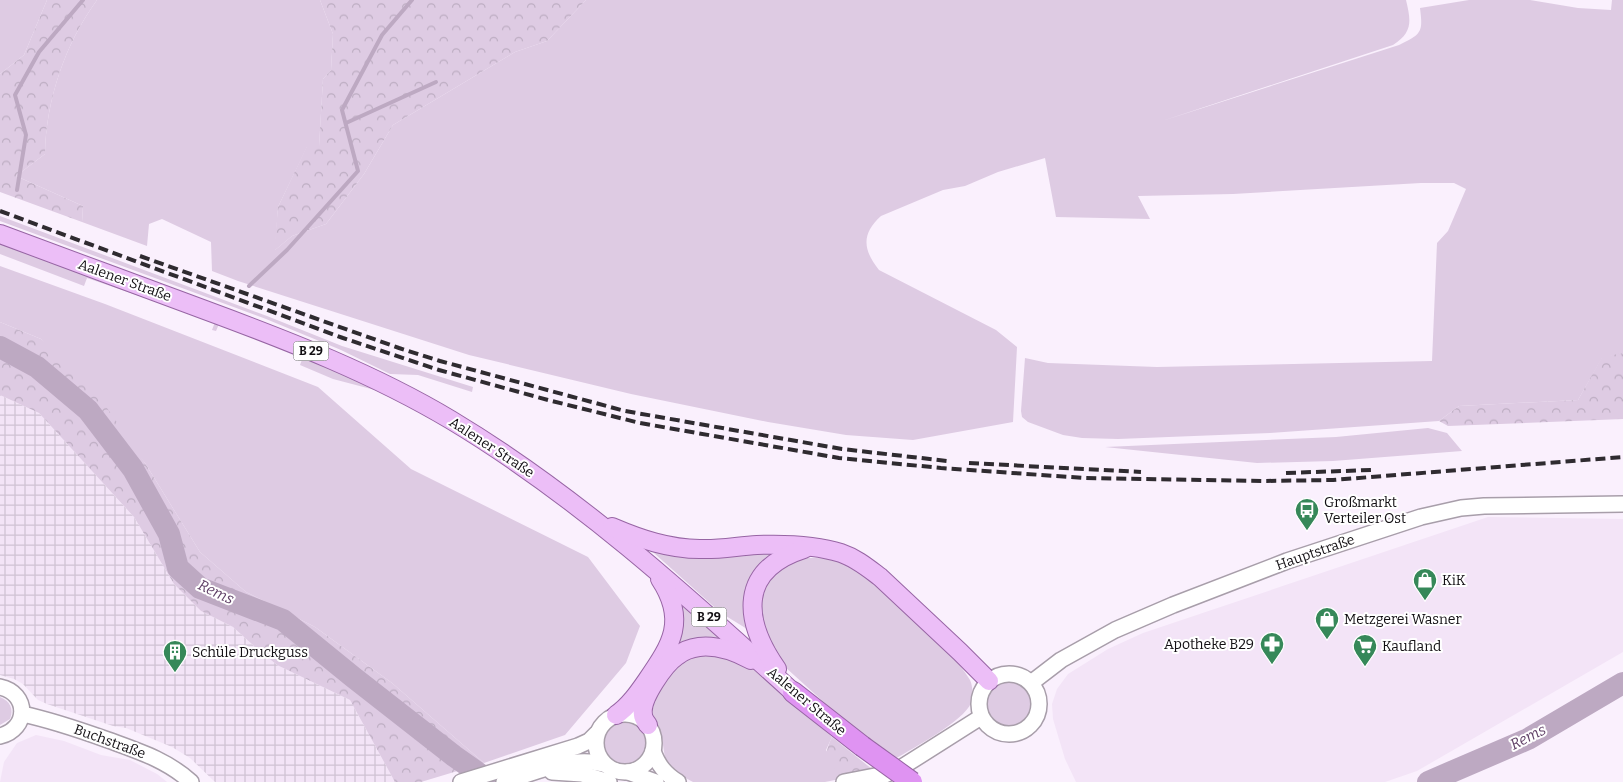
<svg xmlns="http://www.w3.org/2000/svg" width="1623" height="782" font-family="Bitter,serif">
<defs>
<pattern id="industrial-grid" width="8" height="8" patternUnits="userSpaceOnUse" patternTransform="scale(1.25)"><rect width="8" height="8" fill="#f3e4f7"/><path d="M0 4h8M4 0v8" fill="none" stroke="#cfc2d3"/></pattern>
<pattern id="forest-crowns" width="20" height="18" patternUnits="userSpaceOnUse" patternTransform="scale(1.25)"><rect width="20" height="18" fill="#decbe3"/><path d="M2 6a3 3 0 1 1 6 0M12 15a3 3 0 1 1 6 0" fill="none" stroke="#bdadc2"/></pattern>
</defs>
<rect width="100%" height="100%" fill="#faf0fd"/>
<g fill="#f3e4f7">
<polygon points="1488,517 1623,519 1623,652 1417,771 1385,782 1076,782 1065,759 1053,719 1052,704 1057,689 1068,674 1108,649 1143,633"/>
<polygon points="36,735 64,741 101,755 130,760 157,774 167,782 0,782 4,762 17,743"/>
</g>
<polygon fill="url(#industrial-grid)" points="0,395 39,413 134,517 174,584 201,611 233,627 254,646 277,665 350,700 395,782 215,782 190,758 172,747 126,728 113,726 47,704 38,700 23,684 14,679 0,675"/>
<g fill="#decbe3">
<polygon points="0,0 47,0 24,55 0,74"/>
<path d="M97,0H320L333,34L331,70L323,79L319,147H307L278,207L275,250L292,236L326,224L364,174L393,125L515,52L547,41L586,0H1406C1411,21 1413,32 1393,45L1162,121L1399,45C1422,34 1423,32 1420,8L1469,0H1530L1578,8L1611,10L1612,0H1623V353L1602,358L1578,400L1459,406L1439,421L1270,433L1118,439L1082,438L1063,435L1028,422L1022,417L1021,411L1025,358L1048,363L1157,367L1432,361L1437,243L1448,231L1466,189L1454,183H1421L1233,194L1138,196L1150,219L1056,217L1045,158L998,172L965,186L943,190L881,216C861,234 863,250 879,270L996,330L1017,347L1013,422L913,440L846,435L768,422L631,394L469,355L238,281L212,271L211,242L162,219L149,224L147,246L82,222L83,206L16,176L45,154C46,100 65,44 97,0Z"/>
<polygon points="0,216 267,316 342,346 473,387 472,392 418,375 390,374 341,350 266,319 0,221"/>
<polygon points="0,240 220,320 394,395 333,379 300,365 303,357 219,324 216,331 212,330 215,322 87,278 84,286 0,254"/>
<polygon points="0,266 105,304 318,387 411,469 588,557 640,626 626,663 565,735 484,763 392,683 315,627 246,592 200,552 145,463 41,339 0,322"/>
<polygon points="1428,428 1447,433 1462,451 1333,461 1257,463 1105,447 1336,437"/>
<polygon points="645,545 786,550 771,562 752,632 721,613"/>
<path d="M807,558C820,558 832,558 844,564C874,577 897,605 920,627C938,644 958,659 970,680C973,686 973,696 971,703C964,721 913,748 895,759L860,735L784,666L762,634L759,601L767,584L777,572L788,564Z"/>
<polygon points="678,602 693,608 729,641 676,649"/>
<polygon points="710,653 746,664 770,683 832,737 826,750 845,778 825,782 693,782 680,775 669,766 665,758 661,732 652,712 652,696 678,662 695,655"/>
<circle cx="1009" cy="705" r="23"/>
<path d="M0,697C10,701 14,709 10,719L0,725Z"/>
<circle cx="625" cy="743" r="23"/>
</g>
<g fill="url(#forest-crowns)">
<path d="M47,0H97C65,44 46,100 45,154L16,176L83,206L82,222L0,192V74L24,55Z"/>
<polygon points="320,0 586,0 547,41 515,52 393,125 364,174 326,224 292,236 274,251 278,207 307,146 319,146 323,79 331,70 333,34"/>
<polygon points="0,322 41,339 87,379 145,463 200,552 246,592 315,627 392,683 484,763 421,782 395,782 350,700 277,665 254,646 233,627 201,611 174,584 134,517 39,413 0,395"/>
<polygon points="1623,353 1623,419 1448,426 1439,421 1459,406 1578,400 1602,357"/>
<path d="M832,737L872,769L845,778C828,763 821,760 832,737Z"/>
</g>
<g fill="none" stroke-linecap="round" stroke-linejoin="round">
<g stroke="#bda9c2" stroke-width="4">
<polyline points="346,123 436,82"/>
<polyline points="17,190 26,135 15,95 39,52 83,0"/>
<polyline points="249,286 287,250 358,171 342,110 382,35 412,0"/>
</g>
<g stroke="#bda9c2" stroke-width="22">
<polyline points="0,347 37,367 88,410 133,469 169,534 178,568 200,588 283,620 353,677 454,756 491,782"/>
<polyline points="1428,782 1528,739 1623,683"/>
</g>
<g stroke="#a89eaa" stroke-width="18">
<g id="secondary">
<circle cx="1009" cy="704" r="30"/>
<polyline points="1031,683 1061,660 1115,630 1173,605 1287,561 1421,517 1461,508 1484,506 1623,504"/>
<path d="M0,687C29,693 29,729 0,736"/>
<circle cx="625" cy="743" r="29"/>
<path d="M22,714C51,720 80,730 108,740C138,751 167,760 191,782"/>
<path d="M653,751C658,765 665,774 678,782"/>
<polyline points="552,772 582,774 609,782"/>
<polyline points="628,772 656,782"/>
<polyline points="461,782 578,746 589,741 596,734"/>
<path d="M504,782C536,772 570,756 603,764"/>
<polyline points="844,782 880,775"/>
<polyline points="870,782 902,767 981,717"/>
</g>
</g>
<g stroke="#9765a4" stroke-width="20">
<g id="primary">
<path d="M0,234C68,259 137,285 205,310C289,341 374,374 451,420C576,495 685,594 793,692"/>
<path d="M612,527C640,539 669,549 700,549C719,550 738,546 757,545C784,544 816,545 841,553C856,558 868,568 880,577L960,652L989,681"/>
<path d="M777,669C743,620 738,570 804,549"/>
<path d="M616,715C629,706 638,693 647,680C672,644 687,620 660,579"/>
<path d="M648,725C646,722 643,718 643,715C640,699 665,664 677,656C683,651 691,648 699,647C716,645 736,652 751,660"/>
</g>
</g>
<g stroke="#9765a4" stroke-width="22">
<polyline id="highway" points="793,692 862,746"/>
</g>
<use href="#secondary" stroke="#fff" stroke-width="15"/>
<use href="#primary" stroke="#ecbef7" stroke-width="18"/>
<use href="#highway" stroke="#df93f2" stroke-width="20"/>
<g stroke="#2f2b30" stroke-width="4" stroke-dasharray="10 5" stroke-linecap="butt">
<polyline points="0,211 343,338 439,370 548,400 640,423 839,458 941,468 1085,478 1262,481 1333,480 1623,457"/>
<polyline points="140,256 399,348 440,361 625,411 842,449 947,461"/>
<polyline points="969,463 1141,472"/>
<polyline points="1286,473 1371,470"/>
</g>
<g stroke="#9765a4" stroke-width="22" stroke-linecap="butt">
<polyline id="highway-bridge" points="862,746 912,782"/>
</g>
<use href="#highway-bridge" stroke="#df93f2" stroke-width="20"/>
</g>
<defs>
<g id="bus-pin" transform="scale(1.25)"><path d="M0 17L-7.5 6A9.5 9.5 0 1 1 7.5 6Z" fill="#368859" stroke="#fff"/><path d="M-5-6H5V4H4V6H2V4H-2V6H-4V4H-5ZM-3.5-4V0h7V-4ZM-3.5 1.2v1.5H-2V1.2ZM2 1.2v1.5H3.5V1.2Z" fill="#fff"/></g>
<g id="shop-pin" transform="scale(1.25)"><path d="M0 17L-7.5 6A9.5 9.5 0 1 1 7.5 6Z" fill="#368859" stroke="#fff"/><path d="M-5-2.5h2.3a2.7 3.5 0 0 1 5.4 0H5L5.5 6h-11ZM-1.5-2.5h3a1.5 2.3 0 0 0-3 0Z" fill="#fff"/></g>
<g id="pharmacy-pin" transform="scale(1.25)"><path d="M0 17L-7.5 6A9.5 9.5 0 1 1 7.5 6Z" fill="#368859" stroke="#fff"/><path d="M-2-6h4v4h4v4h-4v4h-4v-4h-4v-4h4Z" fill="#fff"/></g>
<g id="supermarket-pin" transform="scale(1.25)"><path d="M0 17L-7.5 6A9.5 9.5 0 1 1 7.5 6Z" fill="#368859" stroke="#fff"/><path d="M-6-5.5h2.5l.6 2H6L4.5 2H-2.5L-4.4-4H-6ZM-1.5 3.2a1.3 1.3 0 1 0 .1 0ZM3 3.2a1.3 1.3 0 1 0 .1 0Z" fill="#fff"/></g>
<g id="building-pin" transform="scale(1.25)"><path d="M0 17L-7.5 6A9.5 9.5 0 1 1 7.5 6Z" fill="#368859" stroke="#fff"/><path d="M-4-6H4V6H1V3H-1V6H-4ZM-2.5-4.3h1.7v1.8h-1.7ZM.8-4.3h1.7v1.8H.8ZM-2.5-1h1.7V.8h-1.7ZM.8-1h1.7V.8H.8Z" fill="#fff"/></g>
</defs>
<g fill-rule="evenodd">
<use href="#bus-pin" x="1307" y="510"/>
<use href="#shop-pin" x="1425" y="580"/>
<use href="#shop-pin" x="1327" y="619"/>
<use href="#pharmacy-pin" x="1272" y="644"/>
<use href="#supermarket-pin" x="1365" y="646"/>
<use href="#building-pin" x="175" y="652"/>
</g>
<g text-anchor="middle" stroke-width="4" stroke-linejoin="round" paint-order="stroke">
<g fill="#fff" stroke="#59575a" stroke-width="1">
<rect x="293.5" y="341.5" width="35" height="19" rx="4"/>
<rect x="691.5" y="607.5" width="35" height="19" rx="4"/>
</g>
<g font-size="12" font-weight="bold" fill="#120f13">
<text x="311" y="355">B 29</text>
<text x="709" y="621">B 29</text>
</g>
<g font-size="14" fill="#120f13" stroke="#fff">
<text transform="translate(125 280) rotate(20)" y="5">Aalener Straße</text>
<text transform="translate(492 447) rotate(33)" y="5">Aalener Straße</text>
<text transform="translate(1315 552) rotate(-19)" y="5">Hauptstraße</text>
<text transform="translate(807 701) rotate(40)" y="5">Aalener Straße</text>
<text transform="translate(110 741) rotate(20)" y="5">Buchstraße</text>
</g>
<g font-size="14" fill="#120f13" stroke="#fff" text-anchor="start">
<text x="1324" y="507">Großmarkt<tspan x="1324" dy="16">Verteiler Ost</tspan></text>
<text x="1442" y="585">KiK</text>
<text x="1344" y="624">Metzgerei Wasner</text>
<text x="1254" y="649" text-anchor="end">Apotheke B29</text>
<text x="1382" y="651">Kaufland</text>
<text x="192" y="657">Schüle Druckguss</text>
</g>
<g font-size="15" font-style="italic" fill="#604167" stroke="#fff">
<text transform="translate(216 592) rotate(25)" y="5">Rems</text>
<text transform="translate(1528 737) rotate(-27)" y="5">Rems</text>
</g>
</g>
</svg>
